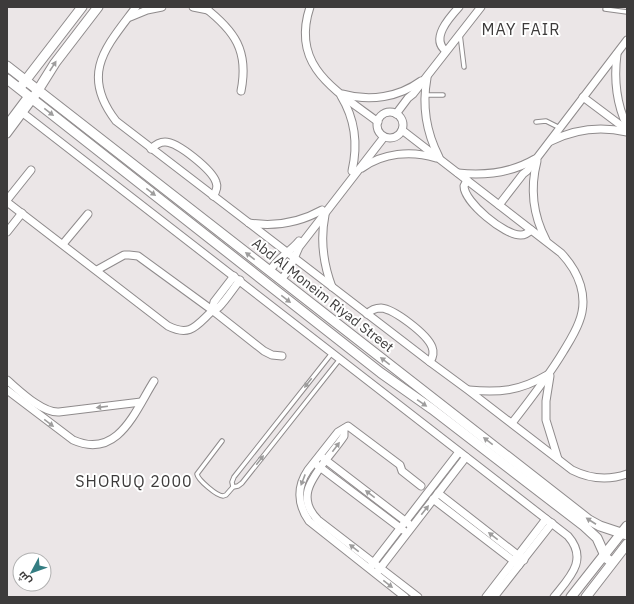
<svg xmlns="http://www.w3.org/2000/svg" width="634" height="604" font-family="'IBM Plex Sans',Cairo,sans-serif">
<rect width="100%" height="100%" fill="#ebe6e7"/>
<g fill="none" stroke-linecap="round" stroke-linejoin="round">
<g stroke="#8f8b8c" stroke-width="5.5">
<g id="lane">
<polyline points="605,9 627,12"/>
<polyline points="460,34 464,67"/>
<polyline points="425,95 443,95"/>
<polyline points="536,122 546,121 560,128"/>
<path d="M222,441L197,474C198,480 217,496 223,496L226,495L233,487L238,486L242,483L340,359"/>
<polyline points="233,487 232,482 234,477 332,353"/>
</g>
</g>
<g stroke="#8f8b8c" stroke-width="9">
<g id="street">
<path d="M136,7C107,46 79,73 116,121L430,362L468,390L572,470C590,479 607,481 627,474"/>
<polyline points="193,7 208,10"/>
<path d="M204,7C235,31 249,51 241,91"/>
<path d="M310,7C290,67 337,91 378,122"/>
<polyline points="130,17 147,10 162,7"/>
<path d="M446,51C430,39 449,18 459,7"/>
<path d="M617,54C614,78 616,103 627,126"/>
<path d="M427,78C422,106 426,132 439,157"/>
<path d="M343,94C370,102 399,97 421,81"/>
<path d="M341,96C355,119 358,145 352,171"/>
<polyline points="583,97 627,130"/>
<path d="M19,110L568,536C589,560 569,578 554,597"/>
<circle cx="390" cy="125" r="13"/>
<polyline points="396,114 408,98 413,94 481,7"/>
<polyline points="7,124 28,96"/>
<path d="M402,130L561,253C579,272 589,297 579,322C575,333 569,342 563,352C548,377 530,400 512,423"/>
<polyline points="7,134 33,99"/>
<path d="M551,141C575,129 601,126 627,132"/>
<path d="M151,149C155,145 159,142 165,142C178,142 212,170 216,182C218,187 216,192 213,196"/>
<path d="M537,161C530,188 533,215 546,240"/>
<path d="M362,168C383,153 411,150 436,158"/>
<path d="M458,173C485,176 511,173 535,159"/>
<path d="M467,180L464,186C464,202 505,236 521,235C525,235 528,233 531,230"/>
<polyline points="7,200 31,170"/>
<path d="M7,202L168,326C190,337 196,326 211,312C213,310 216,310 219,307C226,300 233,289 240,280"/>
<polyline points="499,205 523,174 527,171 627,40"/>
<path d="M325,215C320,240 323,263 332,287"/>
<path d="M249,223C276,227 299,223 322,210"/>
<polyline points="7,232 22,213"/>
<polyline points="63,244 88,214"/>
<polyline points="97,270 124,255 129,255 138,256 212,310 264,351 272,355 282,356"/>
<path d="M270,271C277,258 290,252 299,241"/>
<polyline points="281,280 290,268 299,247 384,137"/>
<polyline points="212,310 214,302 234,276"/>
<path d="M367,314C371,310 375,308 381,308C394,309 427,334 432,347C434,352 433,357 430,362"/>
<polyline points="550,376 546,401 546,420 558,459"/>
<path d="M7,380C20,391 42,413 59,412L141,402"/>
<path d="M7,390L73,440C118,460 135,411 154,381"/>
<path d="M469,390C499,393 520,391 547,375"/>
<path d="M344,429V436C338,445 331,453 325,461C310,481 297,499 318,520L418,597"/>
<polyline points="323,458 409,524"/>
<polyline points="317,465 403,530"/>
<polyline points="438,493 524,560"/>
<polyline points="433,499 519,565"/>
<polyline points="371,566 459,452"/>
<polyline points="378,571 466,457"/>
<path d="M405,597L309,521C297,504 297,486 308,470L338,432L348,426L400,465L402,471L421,486"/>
<polyline points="486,597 546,519"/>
<polyline points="494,597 552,523"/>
</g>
</g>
<g stroke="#8f8b8c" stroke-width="11">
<g id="secondary">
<polyline points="7,66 589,520 600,526 627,535"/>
<polyline points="7,79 381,373 432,409 584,526 597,538 606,558 612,562"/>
<polyline points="22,85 82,7"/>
<polyline points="35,95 55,63 98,7"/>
<polyline points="571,597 627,526"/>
<polyline points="586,597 627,544"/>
</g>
</g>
<use href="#lane" stroke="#fff" stroke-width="3.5"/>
<use href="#street" stroke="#fff" stroke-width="7"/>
<use href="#secondary" stroke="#fff" stroke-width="9"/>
</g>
<defs><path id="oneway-solid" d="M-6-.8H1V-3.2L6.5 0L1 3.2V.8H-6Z"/></defs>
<g fill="#9e9d9d">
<use href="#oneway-solid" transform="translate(53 66) rotate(-57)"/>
<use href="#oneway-solid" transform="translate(49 112) rotate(38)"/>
<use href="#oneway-solid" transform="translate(151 192) rotate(38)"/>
<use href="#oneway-solid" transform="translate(250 256) rotate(-142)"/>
<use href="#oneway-solid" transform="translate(286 299) rotate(38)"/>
<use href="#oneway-solid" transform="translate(385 361) rotate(-142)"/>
<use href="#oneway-solid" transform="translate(308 383) rotate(128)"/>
<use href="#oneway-solid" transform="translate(422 403) rotate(35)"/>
<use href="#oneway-solid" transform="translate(102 407) rotate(173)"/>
<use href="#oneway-solid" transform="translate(49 423) rotate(37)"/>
<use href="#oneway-solid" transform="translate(488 441) rotate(-142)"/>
<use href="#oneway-solid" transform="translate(336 447) rotate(-53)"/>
<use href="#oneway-solid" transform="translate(260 460) rotate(-52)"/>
<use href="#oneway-solid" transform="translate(303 480) rotate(111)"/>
<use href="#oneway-solid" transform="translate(370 494) rotate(-142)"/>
<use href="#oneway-solid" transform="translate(425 510) rotate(-52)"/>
<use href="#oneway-solid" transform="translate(591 521) rotate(-147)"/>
<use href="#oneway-solid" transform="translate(493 536) rotate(-142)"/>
<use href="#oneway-solid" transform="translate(354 548) rotate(-142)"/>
<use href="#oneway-solid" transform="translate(388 584) rotate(38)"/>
</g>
<g text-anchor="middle" stroke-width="4" stroke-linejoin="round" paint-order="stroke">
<g font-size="14" fill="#3d3b3b" stroke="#fff">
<text transform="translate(323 295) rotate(38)" y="5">Abd Al Moneim Riyad Street</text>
</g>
<g font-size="16" letter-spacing="1" fill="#3d3b3b" stroke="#fff">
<text x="521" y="35">MAY FAIR</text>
<text x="134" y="487">SHORUQ 2000</text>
</g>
</g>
<rect width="634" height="604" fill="none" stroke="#3d3b3b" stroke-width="16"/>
<g transform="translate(32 572) rotate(229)"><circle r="19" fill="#ffffff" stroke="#b1b1b1"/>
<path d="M0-3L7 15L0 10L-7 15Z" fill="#347d82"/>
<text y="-6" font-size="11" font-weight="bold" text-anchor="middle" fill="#3d3b3b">ش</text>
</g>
</svg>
